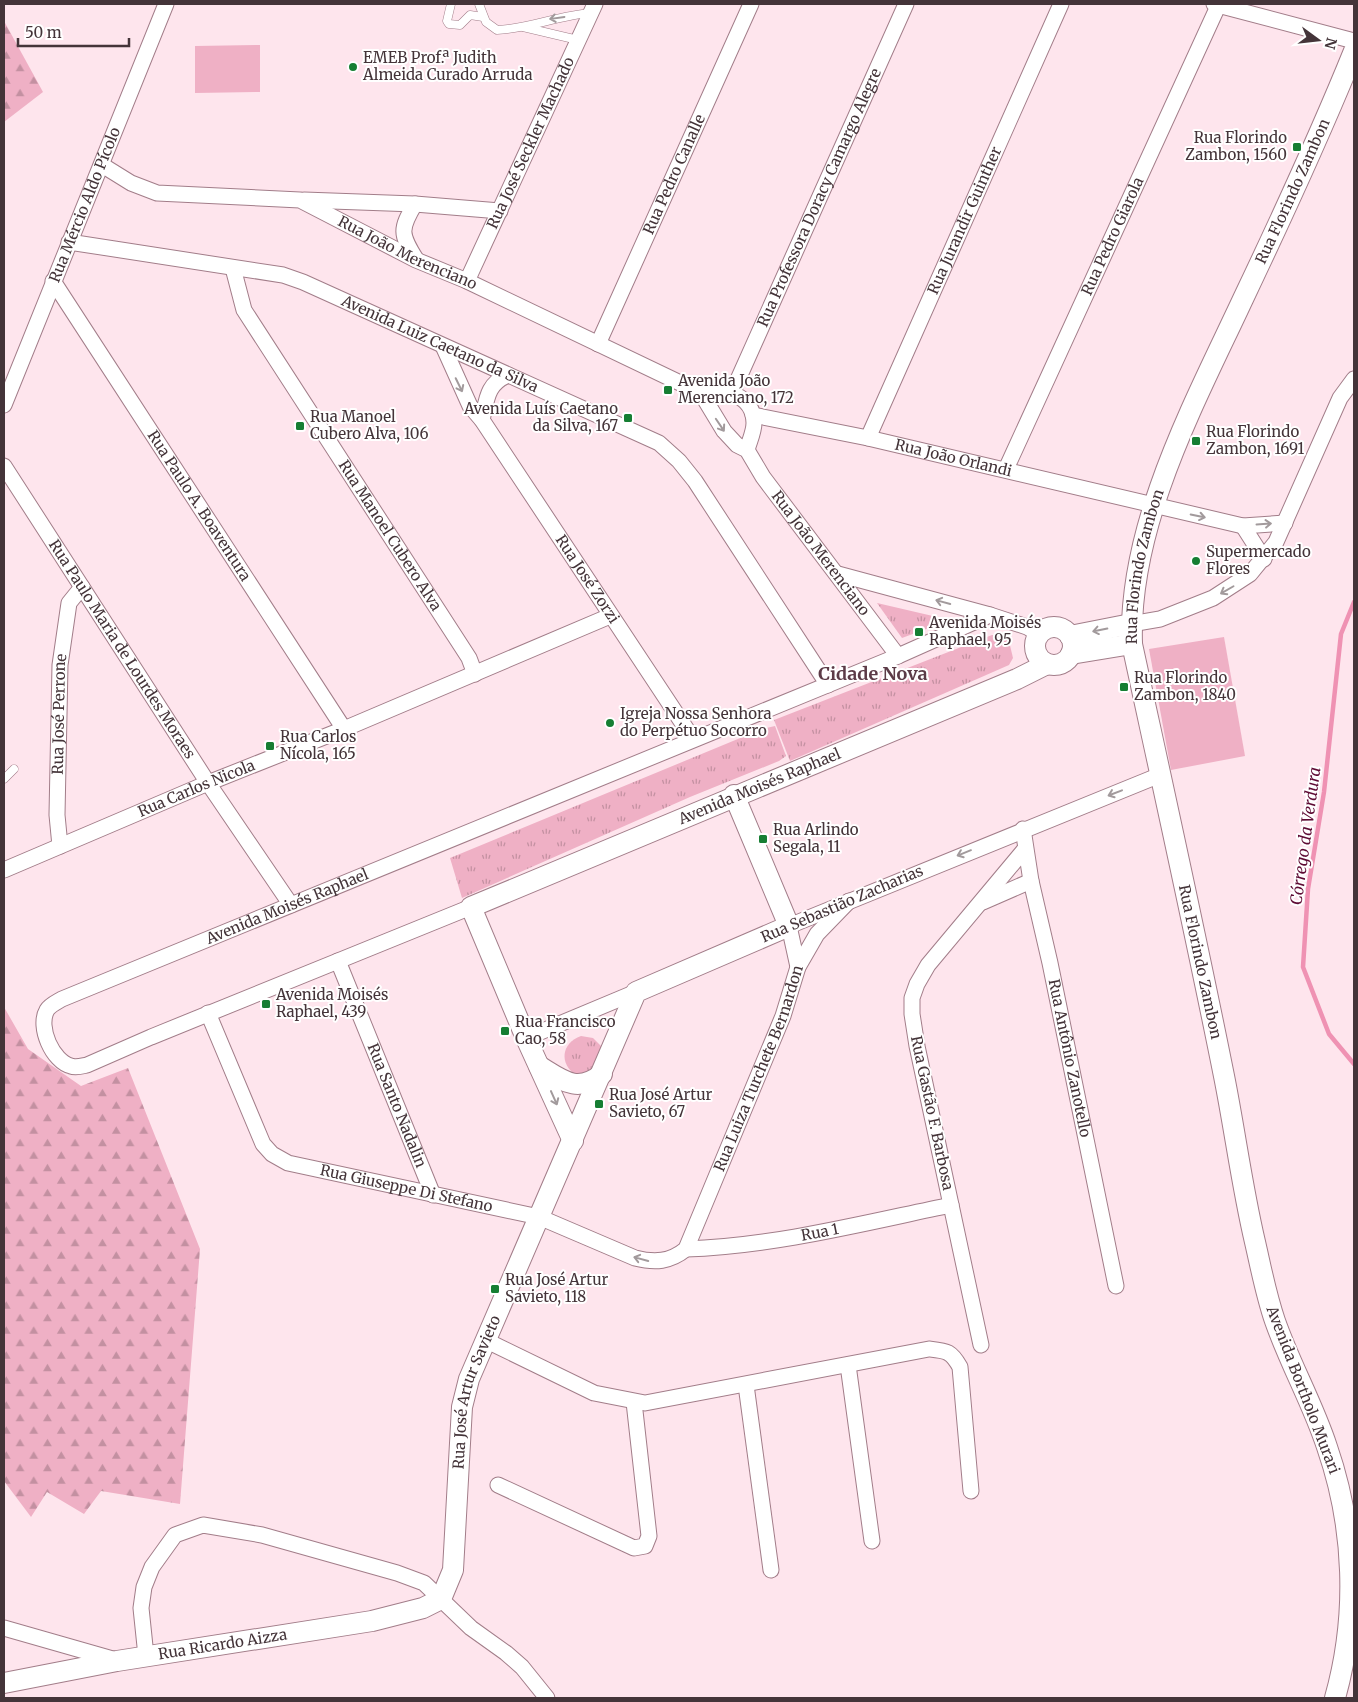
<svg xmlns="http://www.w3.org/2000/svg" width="1358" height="1702" font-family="Merriweather,serif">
<defs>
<pattern id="forest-firs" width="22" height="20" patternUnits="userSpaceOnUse" patternTransform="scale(1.25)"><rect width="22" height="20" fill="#efb0c5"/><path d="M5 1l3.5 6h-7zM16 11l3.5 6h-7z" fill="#c390a1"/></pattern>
<pattern id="park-tufts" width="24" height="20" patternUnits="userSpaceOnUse" patternTransform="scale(1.25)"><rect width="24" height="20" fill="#efb0c5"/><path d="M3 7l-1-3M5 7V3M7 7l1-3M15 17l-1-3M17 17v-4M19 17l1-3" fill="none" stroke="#c390a1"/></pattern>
</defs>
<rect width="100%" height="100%" fill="#fee5ed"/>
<g fill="#efb0c5">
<polygon points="260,45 260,92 195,93 195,46"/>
<polygon points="1224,637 1245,756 1171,770 1149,649"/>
</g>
<g fill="url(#forest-firs)">
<polygon points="4,21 43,92 4,122"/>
<polygon points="4,1007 28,1049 81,1086 128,1068 200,1249 180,1504 101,1491 84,1514 47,1492 31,1517 4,1481"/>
</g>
<g fill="url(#park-tufts)">
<polygon points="877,603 950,620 902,638"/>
<polygon points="992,635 1008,637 1013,658 1009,665 790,761 774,720"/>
<polygon points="775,726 786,756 779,761 690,797 462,898 450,858 762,729"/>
<path d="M581,1036L593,1038L602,1047L596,1073L576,1075C559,1064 561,1043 581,1036Z"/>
</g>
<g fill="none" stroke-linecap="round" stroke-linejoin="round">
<polyline stroke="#ef92b3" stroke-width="4.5" points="1354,602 1341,634 1324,792 1308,889 1303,967 1329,1034 1354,1064"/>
<g stroke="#a27d89" stroke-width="9">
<g id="lane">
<polyline points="451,4 447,21 449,24 460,25 470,15 483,17"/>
<path d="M479,4L486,22L497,30C529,29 559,15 591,13"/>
<polyline points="523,27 578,40"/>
<polyline points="4,779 14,769"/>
</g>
</g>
<g stroke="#a27d89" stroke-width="17">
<g id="street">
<polyline points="1214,4 1354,41"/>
<path id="s1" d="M102,165L131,183L157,193L300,200L416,260L467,281L701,393L724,431L737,445L747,450L763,477L898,656"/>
<polyline points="304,200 415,204 500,211"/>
<path d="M415,204C400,229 400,234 416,259"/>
<path id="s2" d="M69,242L283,275L303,282L659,443L679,461L695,481L828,685"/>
<path id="s3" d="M233,268L244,310L469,658L475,674"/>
<path id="s4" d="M53,281L344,729"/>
<path id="s5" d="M467,281L595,4"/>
<path id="s6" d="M598,344L751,4"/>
<path id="s7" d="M443,346L470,406L482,420L693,739"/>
<path d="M701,393C722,386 754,395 754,423C754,432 749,442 747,450"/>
<path id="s8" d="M732,393L906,4"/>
<path id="s9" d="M4,405L166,4"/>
<path id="s10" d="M753,415L868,438L1243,526L1285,523"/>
<path d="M482,420C487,398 487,384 508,375"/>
<path id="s11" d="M868,438L1061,4"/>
<path id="s12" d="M4,466L208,783L291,905"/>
<path id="s13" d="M1006,469L1219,4"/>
<polyline points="1243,526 1264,559"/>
<polyline points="838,574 990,615 1027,627 1039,634"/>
<polyline points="1131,624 1160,619 1213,598 1250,574 1276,542 1340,398 1354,379"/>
<path id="s14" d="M1023,829L1031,881L1050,963L1116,1286"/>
<path id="s15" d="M60,846L57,815L60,665L69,603L82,587"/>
<path id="s16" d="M4,870L208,783L344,729L610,616"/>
<polyline points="983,902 1031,881"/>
<path id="s17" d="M471,907L151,1037L87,1065C82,1066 76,1068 71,1066C53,1062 37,1027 47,1010C50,1005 57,1002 62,999L898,656L990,615"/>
<path id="s18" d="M338,961L433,1195"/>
<polyline points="798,967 789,926 1160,775"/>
<path id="s19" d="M208,1013L263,1144L272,1154L288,1163L539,1217L635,1258C655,1263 670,1262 686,1249L783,1016L798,967L817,934L849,901"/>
<polyline points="526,1038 636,992"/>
<path id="s20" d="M686,1249C775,1246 864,1223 951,1205"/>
<path d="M485,1340L594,1393L645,1403L929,1349C947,1351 951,1351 960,1367L971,1491"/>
<polyline points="981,1345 917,1046 912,1014 912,998 917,984 928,965 1025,849"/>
<polyline points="848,1365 872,1541"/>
<polyline points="746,1385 771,1570"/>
<polyline points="498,1485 634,1548 645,1546 649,1536 634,1402"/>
<polyline points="4,1628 116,1660"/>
<polyline points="146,1656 141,1608 144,1587 152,1567 175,1535 203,1525 262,1535 397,1573 424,1583 471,1628 506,1653 522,1667 547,1698"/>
</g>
</g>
<g stroke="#a27d89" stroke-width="22">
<g id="secondary">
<circle cx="1054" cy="646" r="19"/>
<polyline points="1070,636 1131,624"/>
<polyline points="1071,654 1132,644"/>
<path d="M539,1066C562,1080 577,1094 602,1074"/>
<path id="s21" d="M573,1141L526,1038L471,907L1017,679L1047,664"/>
<path id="s22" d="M4,1683L117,1661L372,1621L423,1608L441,1599L453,1570L462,1407L469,1379L636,992L789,926L734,795"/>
<path id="s23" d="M1335,1698C1358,1616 1355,1528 1327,1447C1313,1404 1290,1364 1275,1321C1266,1295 1261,1268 1255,1242C1242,1187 1235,1131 1224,1076C1195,931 1163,787 1132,644C1128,525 1194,404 1243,299C1282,217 1320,135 1354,51"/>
</g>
</g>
<use href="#lane" stroke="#fff" stroke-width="8"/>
<use href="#street" stroke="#fff" stroke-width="15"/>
<use href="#secondary" stroke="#fff" stroke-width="20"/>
</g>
<defs><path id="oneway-shaft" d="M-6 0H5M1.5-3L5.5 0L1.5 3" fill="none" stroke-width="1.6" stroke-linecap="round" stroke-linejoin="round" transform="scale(1.25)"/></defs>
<g stroke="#a29a9c">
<use href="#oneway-shaft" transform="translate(557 18) rotate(172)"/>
<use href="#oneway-shaft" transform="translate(459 385) rotate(64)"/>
<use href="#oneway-shaft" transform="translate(720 425) rotate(56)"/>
<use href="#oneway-shaft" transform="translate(1198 516) rotate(12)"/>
<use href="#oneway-shaft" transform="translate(1264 524) rotate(-4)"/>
<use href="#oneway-shaft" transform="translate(1227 590) rotate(150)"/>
<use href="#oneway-shaft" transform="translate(943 602) rotate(-165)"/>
<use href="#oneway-shaft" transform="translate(1100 630) rotate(169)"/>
<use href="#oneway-shaft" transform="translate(1115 793) rotate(159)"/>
<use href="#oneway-shaft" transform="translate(964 853) rotate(158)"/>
<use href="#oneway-shaft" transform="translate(554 1098) rotate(66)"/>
<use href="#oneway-shaft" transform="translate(641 1259) rotate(-165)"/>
</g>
<g fill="#167e33" stroke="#fff" stroke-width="2">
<circle cx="353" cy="67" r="5"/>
<rect x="1292" y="142" width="10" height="10" rx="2.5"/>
<rect x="663" y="385" width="10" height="10" rx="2.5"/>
<rect x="623" y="413" width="10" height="10" rx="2.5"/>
<rect x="295" y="421" width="10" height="10" rx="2.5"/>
<rect x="1191" y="436" width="10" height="10" rx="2.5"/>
<circle cx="1196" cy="561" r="5"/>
<rect x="914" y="627" width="10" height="10" rx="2.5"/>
<rect x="1119" y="682" width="10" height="10" rx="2.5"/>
<circle cx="610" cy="723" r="5"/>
<rect x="265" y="741" width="10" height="10" rx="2.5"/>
<rect x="758" y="834" width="10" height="10" rx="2.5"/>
<rect x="261" y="999" width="10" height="10" rx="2.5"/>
<rect x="500" y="1026" width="10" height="10" rx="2.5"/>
<rect x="594" y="1099" width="10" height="10" rx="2.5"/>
<rect x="490" y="1284" width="10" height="10" rx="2.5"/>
</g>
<g text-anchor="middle" stroke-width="4" stroke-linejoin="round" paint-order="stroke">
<g font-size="15" fill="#443439" stroke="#fff" text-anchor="start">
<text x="363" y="63">EMEB Prof.ª Judith<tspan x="363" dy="17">Almeida Curado Arruda</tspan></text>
<text x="1287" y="143" text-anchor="end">Rua Florindo<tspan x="1287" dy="17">Zambon, 1560</tspan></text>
<text x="678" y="386">Avenida João<tspan x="678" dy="17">Merenciano, 172</tspan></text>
<text x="618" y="414" text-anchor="end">Avenida Luís Caetano<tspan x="618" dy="17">da Silva, 167</tspan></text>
<text x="310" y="422">Rua Manoel<tspan x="310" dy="17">Cubero Alva, 106</tspan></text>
<text x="1206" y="437">Rua Florindo<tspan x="1206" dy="17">Zambon, 1691</tspan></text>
<text x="1206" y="557">Supermercado<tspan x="1206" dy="17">Flores</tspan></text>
<text x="929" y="628">Avenida Moisés<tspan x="929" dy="17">Raphael, 95</tspan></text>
<text x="1134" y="683">Rua Florindo<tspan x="1134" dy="17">Zambon, 1840</tspan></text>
<text x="620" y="719">Igreja Nossa Senhora<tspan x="620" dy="17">do Perpétuo Socorro</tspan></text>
<text x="280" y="742">Rua Carlos<tspan x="280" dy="17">Nícola, 165</tspan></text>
<text x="773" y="835">Rua Arlindo<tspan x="773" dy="17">Segala, 11</tspan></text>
<text x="276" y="1000">Avenida Moisés<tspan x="276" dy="17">Raphael, 439</tspan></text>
<text x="515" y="1027">Rua Francisco<tspan x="515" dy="17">Cao, 58</tspan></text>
<text x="609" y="1100">Rua José Artur<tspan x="609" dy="17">Savieto, 67</tspan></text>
<text x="505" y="1285">Rua José Artur<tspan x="505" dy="17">Savieto, 118</tspan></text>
</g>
<g font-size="15" fill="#443439" stroke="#fff">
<text dy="5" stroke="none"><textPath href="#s5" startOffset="152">Rua José Seckler Machado</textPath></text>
<text dy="5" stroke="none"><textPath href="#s6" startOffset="186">Rua Pedro Canalle</textPath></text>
<text dy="5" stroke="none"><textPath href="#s23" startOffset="1568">Rua Florindo Zambon</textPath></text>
<text dy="5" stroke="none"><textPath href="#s8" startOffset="214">Rua Professora Doracy Camargo Alegre</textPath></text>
<text dy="5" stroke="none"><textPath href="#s9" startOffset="216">Rua Mércio Aldo Pícolo</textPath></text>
<text dy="5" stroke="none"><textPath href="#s11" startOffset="238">Rua Jurandir Guinther</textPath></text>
<text dy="5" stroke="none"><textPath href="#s13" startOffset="256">Rua Pedro Giarola</textPath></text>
<text dy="5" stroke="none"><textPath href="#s1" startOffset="325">Rua João Merenciano</textPath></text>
<text dy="5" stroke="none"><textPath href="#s2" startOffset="388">Avenida Luiz Caetano da Silva</textPath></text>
<text dy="5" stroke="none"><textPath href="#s10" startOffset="205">Rua João Orlandi</textPath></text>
<text dy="5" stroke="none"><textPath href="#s4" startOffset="268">Rua Paulo A. Boaventura</textPath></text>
<text dy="5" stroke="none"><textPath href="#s3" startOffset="312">Rua Manoel Cubero Alva</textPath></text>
<text dy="5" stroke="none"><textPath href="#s1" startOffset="852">Rua João Merenciano</textPath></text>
<text dy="5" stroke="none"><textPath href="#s23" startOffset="1162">Rua Florindo Zambon</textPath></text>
<text dy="5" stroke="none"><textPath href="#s7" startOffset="275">Rua José Zorzi</textPath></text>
<text dy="5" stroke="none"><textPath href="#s12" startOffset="218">Rua Paulo Maria de Lourdes Moraes</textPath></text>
<text dy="5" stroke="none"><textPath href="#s15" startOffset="132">Rua José Perrone</textPath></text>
<text dy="5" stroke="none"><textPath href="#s21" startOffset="568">Avenida Moisés Raphael</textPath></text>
<text dy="5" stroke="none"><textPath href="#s16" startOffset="209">Rua Carlos Nicola</textPath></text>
<text transform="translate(842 904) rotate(-23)" y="5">Rua Sebastião Zacharias</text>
<text dy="5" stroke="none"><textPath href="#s17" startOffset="761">Avenida Moisés Raphael</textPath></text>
<text transform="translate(1200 962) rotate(78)" y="5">Rua Florindo Zambon</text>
<text dy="5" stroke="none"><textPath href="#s14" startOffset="234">Rua Antônio Zanotello</textPath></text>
<text dy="5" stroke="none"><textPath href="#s19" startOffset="784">Rua Luiza Turchete Bernardon</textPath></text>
<text dy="5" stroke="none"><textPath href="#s18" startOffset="156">Rua Santo Nadalin</textPath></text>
<text transform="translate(932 1113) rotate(78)" y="5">Rua Gastão F. Barbosa</text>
<text dy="5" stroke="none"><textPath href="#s19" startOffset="295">Rua Giuseppe Di Stefano</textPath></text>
<text dy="5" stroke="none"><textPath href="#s20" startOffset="135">Rua 1</textPath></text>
<text transform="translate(1303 1390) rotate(69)" y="5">Avenida Bortholo Murari</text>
<text dy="5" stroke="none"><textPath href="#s22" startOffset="658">Rua José Artur Savieto</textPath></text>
<text dy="5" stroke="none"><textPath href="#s22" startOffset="222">Rua Ricardo Aizza</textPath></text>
</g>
<g font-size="16" font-style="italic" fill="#5e0b34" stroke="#fff">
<text transform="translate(1305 836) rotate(-82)" y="6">Córrego da Verdura</text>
</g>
<g font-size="18" font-weight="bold" fill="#5c3b47" stroke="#fff">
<text x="873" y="680">Cidade Nova</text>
</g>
</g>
<rect width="1358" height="1702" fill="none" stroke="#443439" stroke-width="10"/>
<g transform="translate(1318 40) rotate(105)" stroke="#ffffff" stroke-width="4" paint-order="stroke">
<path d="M0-4L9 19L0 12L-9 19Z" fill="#443439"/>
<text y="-8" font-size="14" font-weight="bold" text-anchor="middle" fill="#443439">N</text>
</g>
<path d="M18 38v8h111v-8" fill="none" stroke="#443439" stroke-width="2.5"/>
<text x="25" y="38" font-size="15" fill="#443439" stroke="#ffffff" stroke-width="4" paint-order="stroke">50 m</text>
</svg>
